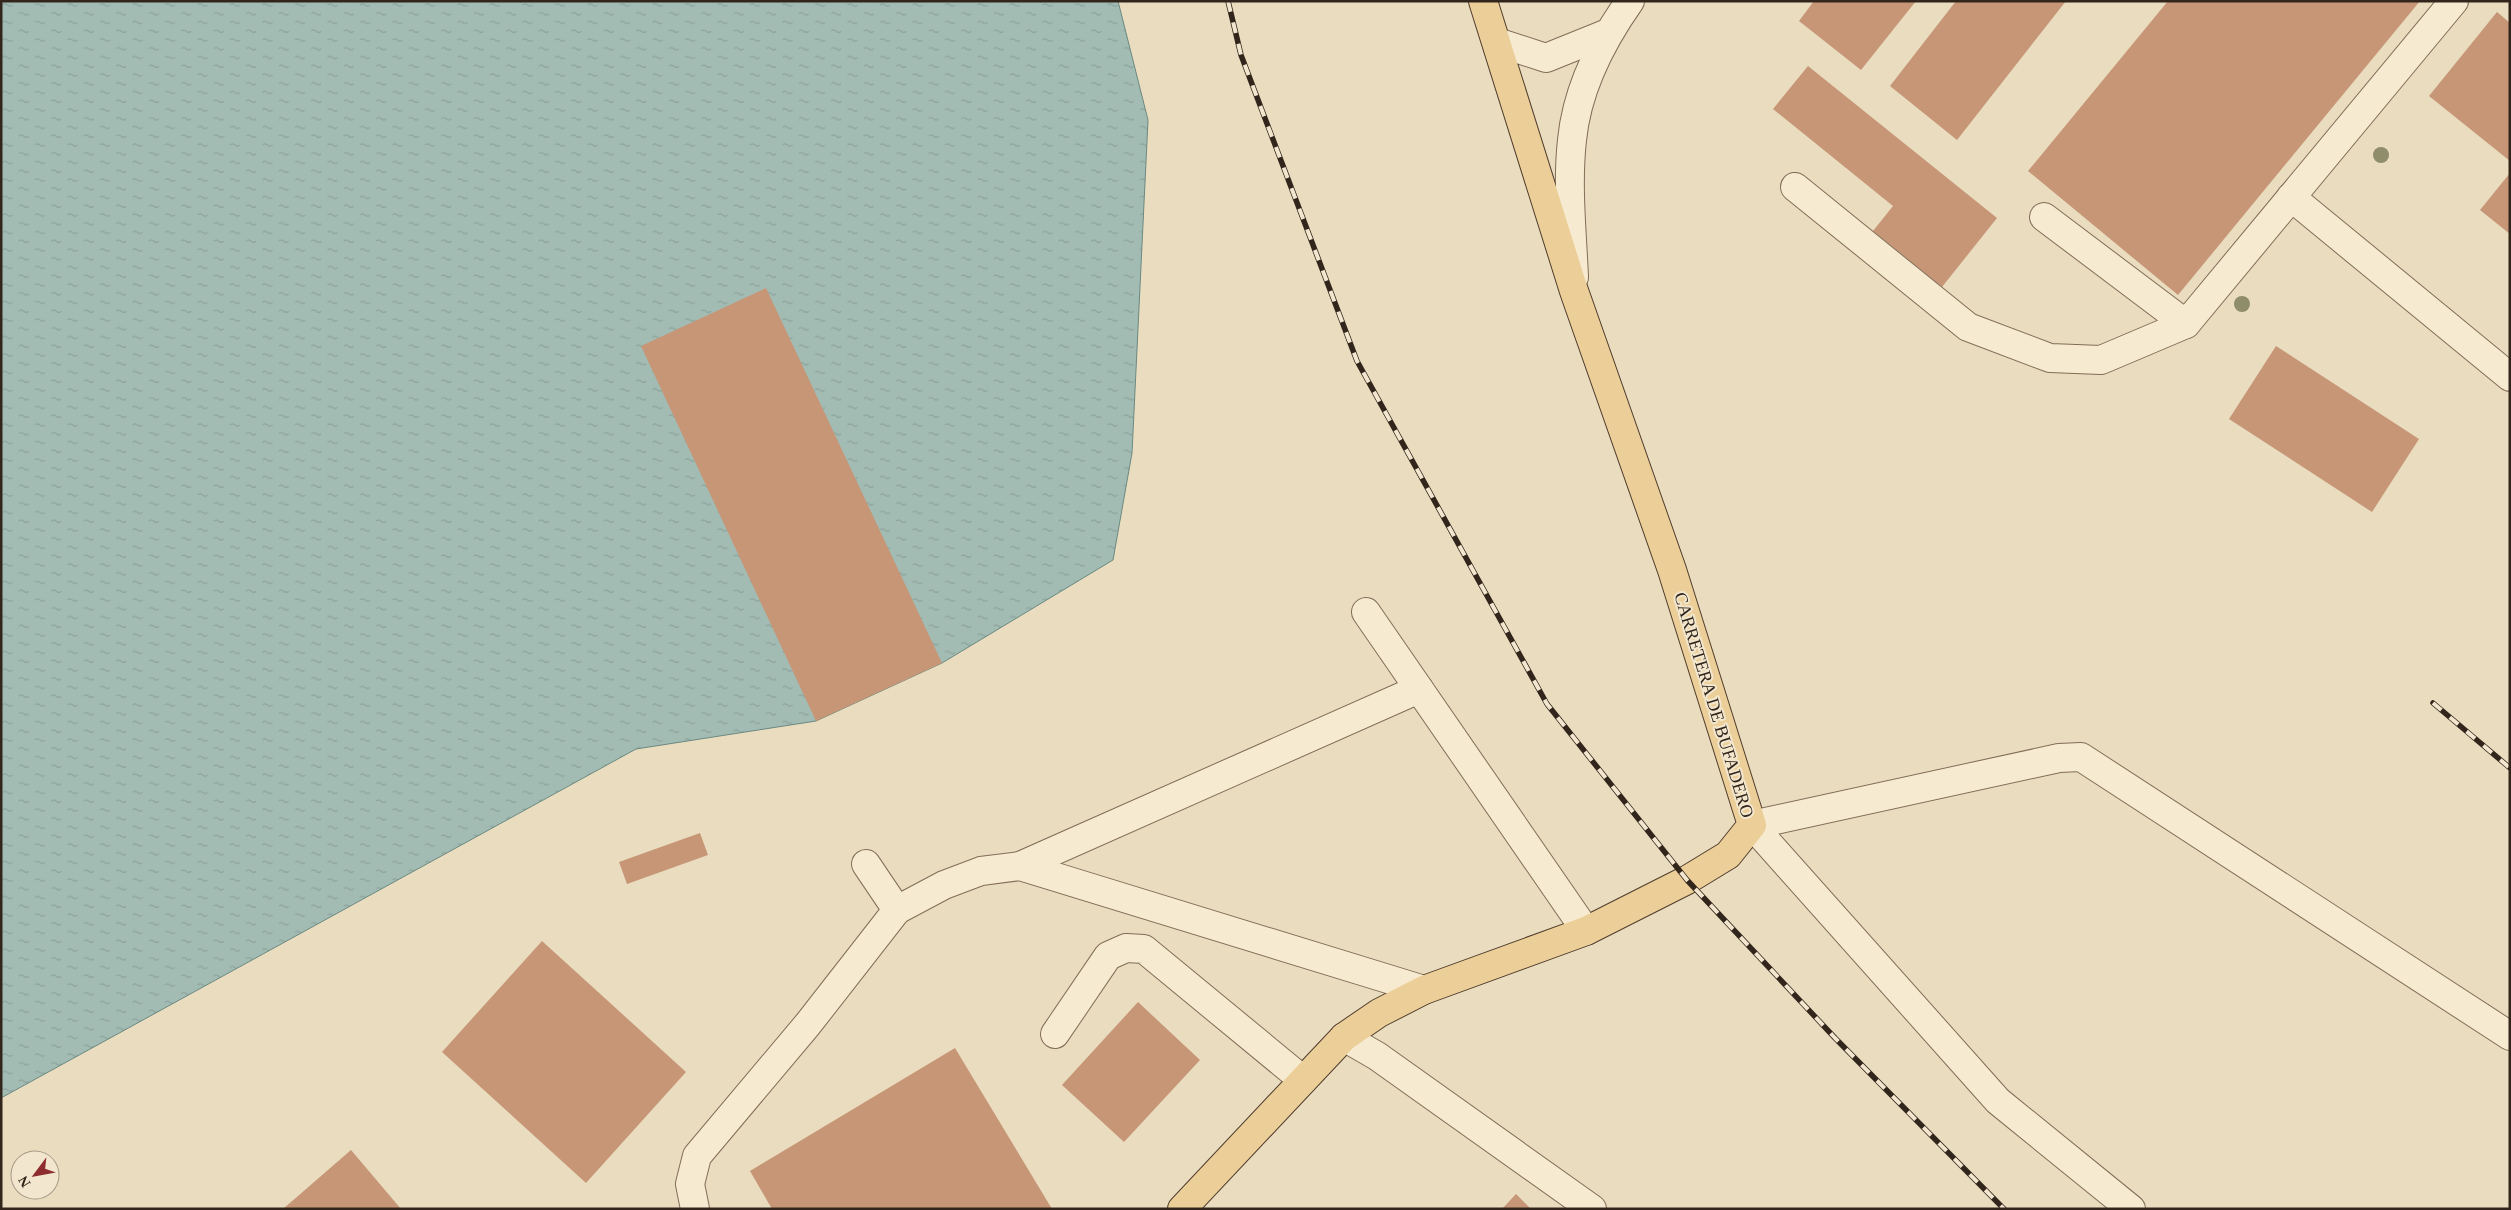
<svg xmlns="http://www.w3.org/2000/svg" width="2511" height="1210" font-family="'Times New Roman',serif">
<defs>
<pattern id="water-ripples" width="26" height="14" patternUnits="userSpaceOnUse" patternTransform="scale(1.25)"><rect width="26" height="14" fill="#a2bcb4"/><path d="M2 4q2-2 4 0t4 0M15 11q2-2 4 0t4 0" fill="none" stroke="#8ca19a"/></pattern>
</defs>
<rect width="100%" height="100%" fill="#eadcbf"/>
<polygon fill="url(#water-ripples)" stroke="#6a8980" points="1,1 1118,1 1148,120 1132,453 1113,560 942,663 816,721 636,749 1,1098"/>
<g fill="#c69677">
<polygon points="1814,1 1916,1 1861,70 1799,21"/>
<polygon points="1956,1 2066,1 1957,140 1890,86"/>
<polygon points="2168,1 2420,1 2178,295 2028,171"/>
<polygon points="2497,12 2510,23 2510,161 2429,96"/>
<polygon points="1808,66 1997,218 1942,287 1873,231 1893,206 1773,109"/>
<polygon points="2510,173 2510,234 2480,210"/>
<polygon points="766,288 942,663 816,721 641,346"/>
<polygon points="2276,346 2419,439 2372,512 2229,419"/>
<polygon points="700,833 708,855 627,884 619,862"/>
<polygon points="542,941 686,1072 586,1183 442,1052"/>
<polygon points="1138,1002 1200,1060 1124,1142 1062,1085"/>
<polygon points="955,1048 1052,1209 772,1209 750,1171"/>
<polygon points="351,1150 401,1209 283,1209"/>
<polygon points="1516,1194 1531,1209 1502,1209"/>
</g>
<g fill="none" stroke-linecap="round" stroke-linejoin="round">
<g stroke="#826d58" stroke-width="30">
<g id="minor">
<polyline points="1497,42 1546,58 1608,33"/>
<polyline points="1795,187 1968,327 2050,358 2101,360 2186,324 2454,1"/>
<polyline points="2291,197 2510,377"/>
<polyline points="2044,217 2186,324"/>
<path d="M1574,277C1572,231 1567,185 1572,140C1577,89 1601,42 1630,1"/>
<polyline points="1366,612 1586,931"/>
<polyline points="1020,866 1419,689"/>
<polyline points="897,910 944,885 981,871 1020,866 1424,990"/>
<polyline points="1055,1034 1108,956 1126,948 1144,949 1303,1080"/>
<polyline points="1344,1037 1377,1056 1592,1209"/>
<polyline points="695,1209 690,1184 697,1156 808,1024 897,910 866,864"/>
<polyline points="2131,1209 1998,1101 1752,825 2059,758 2081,757 2510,1036"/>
</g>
</g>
<g stroke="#4f3c2d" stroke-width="30">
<polyline id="major" points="1182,1209 1344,1037 1379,1013 1424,990 1586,931 1687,880 1728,855 1752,825 1672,570 1574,291 1483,1"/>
</g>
<use href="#minor" stroke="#f6ead1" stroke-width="28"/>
<use href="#major" stroke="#eccf98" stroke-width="28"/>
<g stroke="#32261c" stroke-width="5.5">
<g id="rail">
<polyline points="1228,1 1241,55 1357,361 1547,704 1687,880 1835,1038 2004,1209"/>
<polyline points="2433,703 2510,768"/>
</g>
</g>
<use href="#rail" stroke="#f2e7ce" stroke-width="4" stroke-dasharray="11" stroke-linecap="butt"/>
</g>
<g fill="#8f8d6a">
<circle cx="2381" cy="155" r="8"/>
<circle cx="2242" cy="304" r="8"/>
</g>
<g text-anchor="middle" stroke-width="4" stroke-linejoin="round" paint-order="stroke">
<g font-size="18" fill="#32261c" stroke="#f2e7ce">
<text transform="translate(1714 705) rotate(73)" y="6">CARRETERA DE BUFADERO</text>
</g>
</g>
<rect width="2511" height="1210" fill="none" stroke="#32261c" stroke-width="5"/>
<g transform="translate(35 1175) rotate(238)"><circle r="24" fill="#f2e7ce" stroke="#a59a87"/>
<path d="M0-4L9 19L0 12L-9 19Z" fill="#8d2d30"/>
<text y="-8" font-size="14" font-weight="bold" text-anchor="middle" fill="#32261c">N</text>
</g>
</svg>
